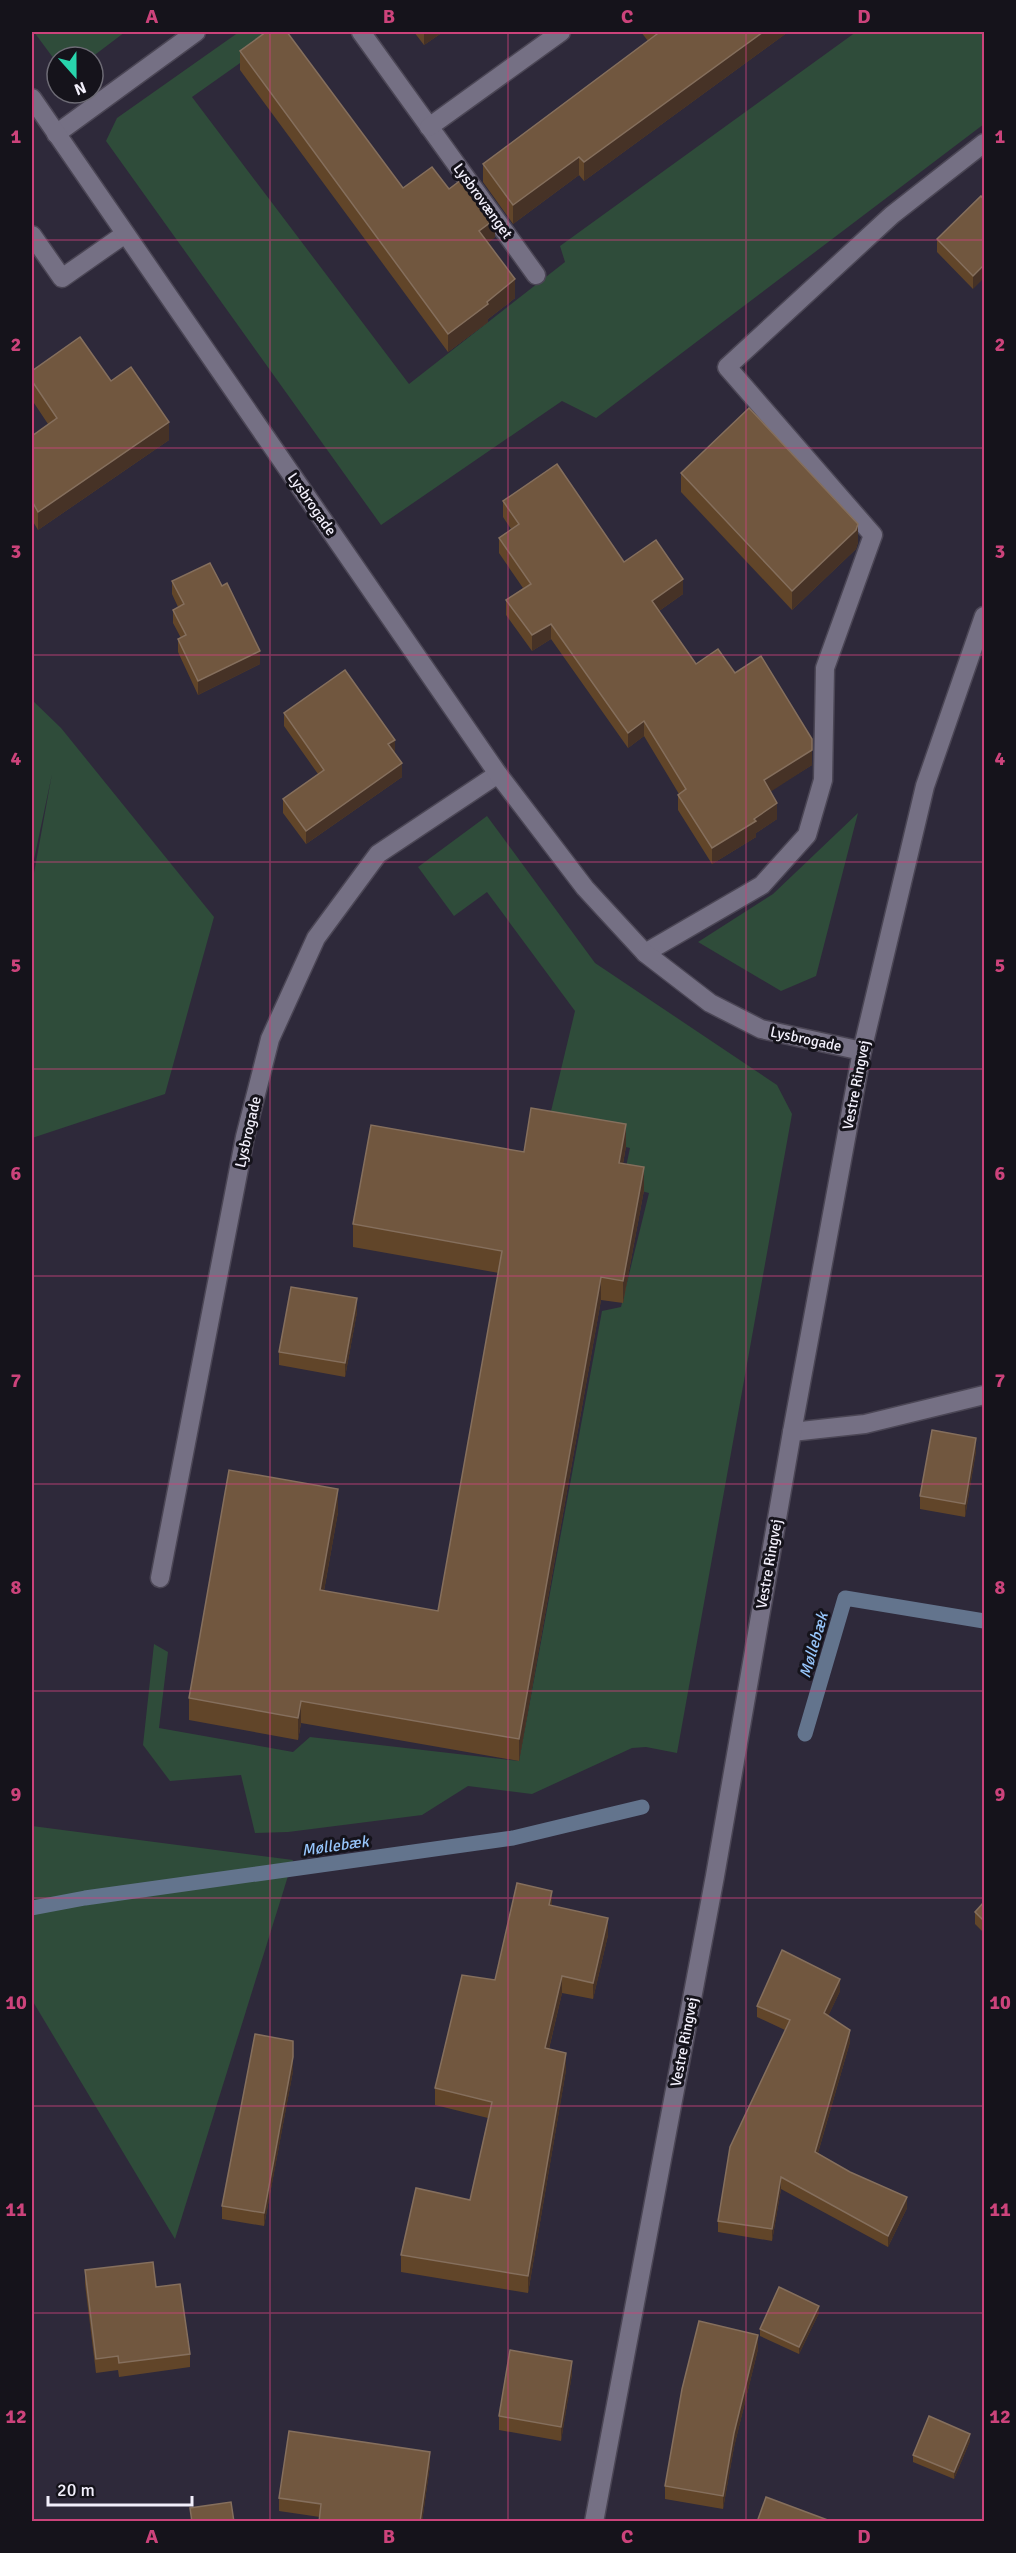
<svg xmlns="http://www.w3.org/2000/svg" width="1016" height="2553" font-family="Signika,sans-serif">
<rect width="100%" height="100%" fill="#2e293a"/>
<g fill="#2f4c3a">
<polygon points="34,32 125,32 92,57 57,57 57,63"/>
<polygon points="239,32 284,32 192,97 409,384 565,262 560,246 856,32 984,32 984,124 596,418 562,401 381,525 106,141 117,118"/>
<polygon points="32,700 61,728 214,917 165,1094 32,1138 32,884 52,774 32,869"/>
<polygon points="858,813 816,976 781,991 698,942 773,894"/>
<polygon points="487,816 595,963 777,1085 792,1114 677,1753 646,1747 632,1748 532,1794 468,1786 422,1815 288,1832 255,1833 241,1775 170,1781 143,1745 154,1644 168,1652 159,1728 293,1752 310,1737 519,1761 602,1311 621,1307 649,1193 622,1186 630,1148 547,1128 575,1011 487,892 454,916 418,867"/>
<polygon points="32,1826 293,1860 175,2239 32,2000"/>
</g>
<g fill="none" stroke-linecap="round" stroke-linejoin="round">
<g stroke="#63748d" stroke-width="15">
<polyline points="805,1734 845,1598 984,1621"/>
<polyline points="32,1908 85,1898 513,1838 642,1807"/>
</g>
<g stroke="#4b4655" stroke-width="21">
<g id="lane">
<polyline points="645,953 762,885 807,835 823,780 825,668 873,535 727,367 892,215 984,143"/>
<polyline points="792,1432 865,1424 984,1395"/>
</g>
</g>
<g stroke="#4b4655" stroke-width="21">
<g id="street">
<polyline points="361,32 536,275"/>
<polyline points="429,127 561,32"/>
<polyline points="56,134 196,32"/>
<polyline points="32,235 62,278 125,234"/>
<polyline points="160,1578 245,1137 270,1039 316,938 378,854 498,774"/>
</g>
</g>
<g stroke="#4b4655" stroke-width="21">
<g id="secondary">
<polyline points="32,98 498,774 585,888 645,953 710,1003 761,1029 862,1051"/>
<polyline points="594,2522 715,1876 792,1432 862,1051 925,786 984,616"/>
</g>
</g>
<use href="#lane" stroke="#757084" stroke-width="18"/>
<use href="#street" stroke="#757084" stroke-width="18"/>
<use href="#secondary" stroke="#757084" stroke-width="18"/>
</g>
<g fill="#614529">
<polygon points="414,32 443,32 424,45"/>
<polygon points="641,32 788,32 584,181 579,175 513,224 483,182 483,164 648,41"/>
<polygon points="240,51 403,188 449,189 495,237 488,243 515,298 488,319 488,322 448,352 240,70"/>
<polygon points="984,200 973,289 937,252 937,239"/>
<polygon points="32,371 111,381 169,440 38,530 32,520 32,436 48,424 32,400"/>
<polygon points="681,473 858,542 856,549 792,610 681,492"/>
<polygon points="503,501 624,562 683,594 659,611 696,664 735,673 812,765 770,791 777,819 756,833 756,837 712,864 678,810 678,795 679,794 644,736 628,748 551,639 532,651 506,615 506,600 523,588 499,553 499,538 511,529 503,517"/>
<polygon points="172,581 260,664 198,695 178,652 178,639 181,638 173,623 173,610 178,607 172,594"/>
<polygon points="284,713 395,753 402,777 306,844 283,813 283,799 318,774 284,726"/>
<polygon points="626,1146 623,1164 644,1190 623,1303 601,1300 519,1761 301,1723 298,1740 189,1720 189,1698 338,1512 324,1591 438,1611 499,1273 353,1247 353,1224 524,1152"/>
<polygon points="357,1312 345,1377 279,1365 279,1352"/>
<polygon points="976,1451 965,1517 920,1509 920,1496"/>
<polygon points="984,1902 984,1933 975,1924 975,1912"/>
<polygon points="552,1906 608,1935 593,1999 562,1993 549,2049 566,2070 528,2293 401,2272 401,2255 470,2200 488,2118 435,2105 435,2088 495,1980"/>
<polygon points="840,1991 828,2016 850,2042 818,2153 907,2208 888,2247 781,2189 772,2241 718,2232 718,2221 785,2030 757,2017 757,2006"/>
<polygon points="293,2071 264,2226 222,2219 222,2206"/>
<polygon points="85,2270 156,2287 190,2354 190,2367 119,2377 118,2370 96,2373 85,2284"/>
<polygon points="819,2313 799,2354 760,2336 760,2329"/>
<polygon points="758,2349 734,2447 723,2509 665,2499 665,2486"/>
<polygon points="572,2374 561,2441 499,2430 499,2416"/>
<polygon points="970,2441 954,2479 913,2462 913,2455"/>
<polygon points="430,2465 422,2522 319,2522 320,2517 279,2511 279,2498"/>
</g>
<g fill="#463226">
<polygon points="424,32 443,32 424,45"/>
<polygon points="763,32 788,32 584,181 584,162"/>
<polygon points="579,157 579,175 513,224 513,205"/>
<polygon points="495,219 495,237 479,250 479,231"/>
<polygon points="984,265 984,278 973,289 973,276"/>
<polygon points="515,279 515,298 488,319 488,322 448,352 448,334"/>
<polygon points="169,422 169,440 38,530 38,512"/>
<polygon points="858,524 858,542 856,549 792,610 792,591"/>
<polygon points="683,579 683,594 652,616 652,601"/>
<polygon points="551,624 551,639 532,651 532,635"/>
<polygon points="260,651 260,664 198,695 198,681"/>
<polygon points="644,721 644,736 628,748 628,733"/>
<polygon points="812,739 812,765 764,796 764,780"/>
<polygon points="395,740 395,753 388,744"/>
<polygon points="402,763 402,777 306,844 306,831"/>
<polygon points="777,803 777,819 756,833 756,837 712,864 712,848"/>
<polygon points="626,1124 626,1146 619,1186 619,1163"/>
<polygon points="644,1167 644,1190 623,1303 623,1281"/>
<polygon points="601,1277 601,1300 519,1761 519,1739"/>
<polygon points="357,1298 357,1312 345,1377 345,1363"/>
<polygon points="976,1438 976,1451 965,1517 965,1504"/>
<polygon points="338,1489 338,1512 320,1613 320,1590"/>
<polygon points="301,1701 301,1723 298,1740 298,1718"/>
<polygon points="552,1891 552,1908 549,1905"/>
<polygon points="608,1918 608,1935 593,1999 593,1983"/>
<polygon points="562,1976 562,1993 545,2065 545,2048"/>
<polygon points="840,1979 840,1991 824,2025 824,2013"/>
<polygon points="850,2030 850,2042 815,2163 815,2152"/>
<polygon points="566,2053 566,2070 528,2293 528,2276"/>
<polygon points="293,2057 293,2071 264,2226 264,2213"/>
<polygon points="781,2177 781,2189 772,2241 772,2229"/>
<polygon points="907,2197 907,2208 888,2247 888,2236"/>
<polygon points="819,2306 819,2313 799,2354 799,2347"/>
<polygon points="758,2335 758,2349 734,2447 723,2509 723,2496 734,2433"/>
<polygon points="572,2361 572,2374 561,2441 561,2427"/>
<polygon points="970,2434 970,2441 954,2479 954,2472"/>
<polygon points="430,2452 430,2465 422,2522 420,2522"/>
</g>
<g fill="#71573f" stroke="#856f5d" stroke-width="1.5">
<polygon points="266,32 287,32 403,188 432,167 449,189 465,177 495,219 479,231 515,279 487,302 488,304 448,334 240,51"/>
<polygon points="655,32 763,32 584,162 579,157 513,205 483,164 657,34"/>
<polygon points="981,196 984,200 984,265 973,276 937,239"/>
<polygon points="80,337 111,381 131,367 169,422 38,512 32,501 32,436 57,418 32,381 32,371"/>
<polygon points="749,408 858,524 856,530 792,591 681,473"/>
<polygon points="557,464 624,562 656,540 683,579 652,601 696,664 718,649 735,673 761,656 812,739 812,750 764,780 777,803 754,819 756,821 712,848 678,795 686,789 644,721 628,733 551,624 532,635 506,600 531,584 499,538 519,524 503,501"/>
<polygon points="210,563 222,586 227,583 260,651 198,681 178,639 186,635 173,610 184,604 172,581"/>
<polygon points="345,670 395,740 388,744 402,763 306,831 283,799 324,770 284,713"/>
<polygon points="531,1108 626,1124 619,1163 644,1167 623,1281 601,1277 519,1739 301,1701 298,1718 189,1698 229,1470 338,1489 320,1590 438,1611 502,1251 353,1224 371,1125 524,1152"/>
<polygon points="291,1287 357,1298 345,1363 279,1352"/>
<polygon points="932,1430 976,1438 965,1504 920,1496"/>
<polygon points="517,1883 552,1891 549,1905 608,1918 593,1983 562,1976 545,2048 566,2053 528,2276 401,2255 416,2188 470,2200 492,2102 435,2088 462,1975 495,1980"/>
<polygon points="984,1902 984,1921 975,1912"/>
<polygon points="782,1950 840,1979 824,2013 850,2030 815,2152 850,2172 907,2197 888,2236 781,2177 772,2229 718,2221 730,2147 790,2020 757,2006"/>
<polygon points="255,2034 293,2041 293,2057 264,2213 222,2206"/>
<polygon points="153,2262 156,2287 180,2284 190,2354 119,2363 118,2356 96,2359 85,2270"/>
<polygon points="779,2287 819,2306 799,2347 760,2329"/>
<polygon points="699,2321 758,2335 734,2433 723,2496 665,2486 682,2389"/>
<polygon points="510,2350 572,2361 561,2427 499,2416"/>
<polygon points="929,2416 970,2434 954,2472 913,2455"/>
<polygon points="289,2431 430,2452 420,2522 319,2522 321,2504 279,2498"/>
<polygon points="766,2497 833,2522 757,2522"/>
<polygon points="231,2502 234,2522 192,2522 190,2508"/>
</g>
<path fill="none" stroke="#cc437b" stroke-width="1.5" stroke-opacity="0.55" d="M270,32V2522M508,32V2522M746,32V2522M32,240H984M32,448H984M32,655H984M32,862H984M32,1069H984M32,1276H984M32,1484H984M32,1691H984M32,1898H984M32,2106H984M32,2313H984"/>
<g text-anchor="middle" stroke-width="6" stroke-linejoin="round" paint-order="stroke">
<g font-size="15" fill="#f2effb" stroke="#15131b">
<text transform="translate(483 201) rotate(54)" y="5">Lysbrovænget</text>
<text transform="translate(312 504) rotate(55)" y="5">Lysbrogade</text>
<text transform="translate(806 1039) rotate(12)" y="5">Lysbrogade</text>
<text transform="translate(856 1085) rotate(-79)" y="5">Vestre Ringvej</text>
<text transform="translate(248 1132) rotate(-77)" y="5">Lysbrogade</text>
<text transform="translate(769 1564) rotate(-80)" y="5">Vestre Ringvej</text>
<text transform="translate(684 2042) rotate(-79)" y="5">Vestre Ringvej</text>
</g>
<g font-size="16" font-style="italic" fill="#97c6fc" stroke="#15131b">
<text transform="translate(813 1645) rotate(-74)" y="6">Møllebæk</text>
<text transform="translate(335 1845) rotate(-8)" y="6">Møllebæk</text>
</g>
</g>
<rect width="1016" height="2553" fill="none" stroke="#15131b" stroke-width="66"/>
<g transform="translate(75 75) rotate(159)"><circle r="28" fill="#15131b" stroke="#6d6b75" stroke-width="1.5"/>
<path d="M0-4.5L10 22L0 15L-10 22Z" fill="#28d5ad"/>
<text y="-9" font-size="16" font-weight="bold" text-anchor="middle" fill="#f2effb">N</text>
</g>
<path d="M48 2496v9h144v-9" fill="none" stroke="#f2effb" stroke-width="3"/>
<text x="57" y="2496" font-size="18" fill="#f2effb" stroke="#15131b" stroke-width="4.5" paint-order="stroke">20 m</text>
<rect x="33" y="33" width="950" height="2487" fill="none" stroke="#cc437b" stroke-width="2"/>
<g font-size="20" text-anchor="middle" font-weight="bold" fill="#cc437b">
<text x="152" y="23">A</text>
<text x="389" y="23">B</text>
<text x="627" y="23">C</text>
<text x="864" y="23">D</text>
<text x="16" y="143">1</text>
<text x="1000" y="143">1</text>
<text x="16" y="351">2</text>
<text x="1000" y="351">2</text>
<text x="16" y="558">3</text>
<text x="1000" y="558">3</text>
<text x="16" y="765">4</text>
<text x="1000" y="765">4</text>
<text x="16" y="972">5</text>
<text x="1000" y="972">5</text>
<text x="16" y="1180">6</text>
<text x="1000" y="1180">6</text>
<text x="16" y="1387">7</text>
<text x="1000" y="1387">7</text>
<text x="16" y="1594">8</text>
<text x="1000" y="1594">8</text>
<text x="16" y="1801">9</text>
<text x="1000" y="1801">9</text>
<text x="16" y="2009">10</text>
<text x="1000" y="2009">10</text>
<text x="16" y="2216">11</text>
<text x="1000" y="2216">11</text>
<text x="16" y="2423">12</text>
<text x="1000" y="2423">12</text>
<text x="152" y="2543">A</text>
<text x="389" y="2543">B</text>
<text x="627" y="2543">C</text>
<text x="864" y="2543">D</text>
</g>
</svg>
